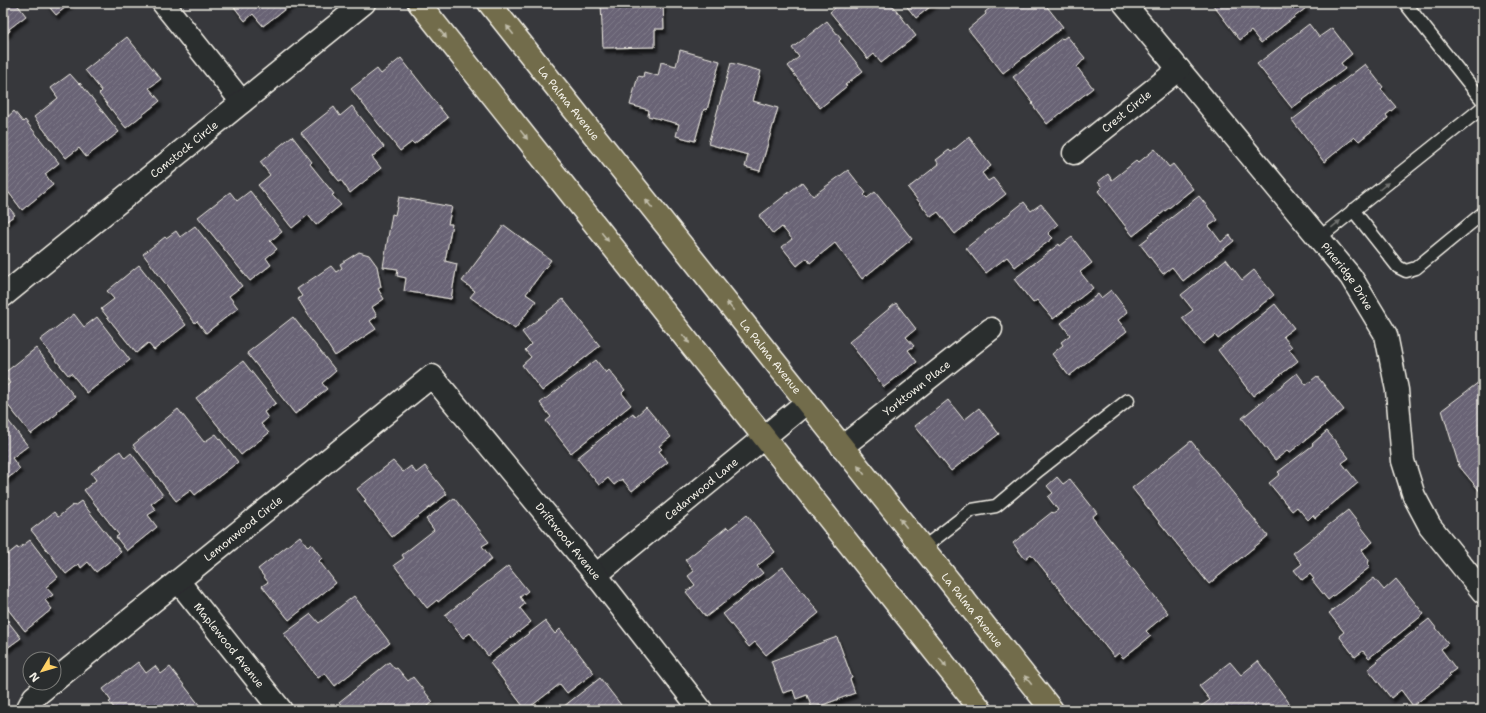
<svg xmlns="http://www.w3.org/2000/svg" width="1486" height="713" font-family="'Shantell Sans',sans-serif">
<defs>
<pattern id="building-hatch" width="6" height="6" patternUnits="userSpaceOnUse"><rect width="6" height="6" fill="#696374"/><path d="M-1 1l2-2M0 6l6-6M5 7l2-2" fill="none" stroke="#7f7a88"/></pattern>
<filter id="shadow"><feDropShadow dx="2.5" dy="4.5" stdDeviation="1" flood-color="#0009"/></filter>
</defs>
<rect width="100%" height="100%" fill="#37383c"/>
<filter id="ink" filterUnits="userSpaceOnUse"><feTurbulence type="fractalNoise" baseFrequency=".025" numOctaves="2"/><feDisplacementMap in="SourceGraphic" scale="8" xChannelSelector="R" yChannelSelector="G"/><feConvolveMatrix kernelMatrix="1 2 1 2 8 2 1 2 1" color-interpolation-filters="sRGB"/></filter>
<g filter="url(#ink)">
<g fill="url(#building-hatch)" stroke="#f4f1e8" filter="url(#shadow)">
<polygon points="3,3 16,3 26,16 9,29 10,31 3,36"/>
<polygon points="46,3 71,3 56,15"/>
<polygon points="231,3 293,3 263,26 253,14 245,21"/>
<polygon points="601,3 663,3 664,29 655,29 655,47 603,48"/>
<polygon points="839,3 891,3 916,36 881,63 874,54 868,59 830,12 840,4"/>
<polygon points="904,3 935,3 916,18"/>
<polygon points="996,3 1044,3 1063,27 1003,73 968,29 986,14 985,12"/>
<polygon points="1216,3 1302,3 1306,8 1261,43 1251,31 1240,40 1213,5"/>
<polygon points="827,21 841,39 839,41 863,71 845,85 847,86 820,108 788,66 799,57 792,48"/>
<polygon points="1309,24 1319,37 1332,28 1352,54 1341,63 1345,69 1292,108 1257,64"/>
<polygon points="1067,36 1085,58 1077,67 1093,88 1047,124 1032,104 1033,103 1013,77 1062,38 1063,39"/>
<polygon points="127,37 161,79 149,88 160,101 126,128 99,94 102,91 85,70"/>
<polygon points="680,50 720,61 707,110 704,109 695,141 676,136 679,124 648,116 649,110 630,105 638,76 643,77 644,72 658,76 661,62 676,66"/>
<polygon points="401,58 448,118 414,144 412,142 400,151 351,89 377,69 381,74"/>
<polygon points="731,63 761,71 753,101 778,108 760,171 745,167 748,155 708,144"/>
<polygon points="1365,64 1383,87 1381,89 1396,107 1386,115 1388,118 1359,141 1355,137 1324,162 1292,120"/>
<polygon points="70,74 79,84 80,83 119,132 86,157 79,148 66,158 34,117 58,98 51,88"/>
<polygon points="352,106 384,147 372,157 381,168 350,193 341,180 339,181 301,133 334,107 340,116"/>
<polygon points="14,111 23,122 25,120 59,163 45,174 53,185 22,210 3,185 3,121"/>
<polygon points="292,136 312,162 310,164 334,194 332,195 341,205 316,225 308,215 292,228 258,185 270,175 260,162"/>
<polygon points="969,137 991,166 982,173 988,181 993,178 1006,194 955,234 938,212 931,217 908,188 939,164 936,160 949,150 951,152"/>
<polygon points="1155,149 1169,167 1173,164 1193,189 1133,236 1098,191 1102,187 1098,182 1108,174 1112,180 1136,161 1138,163"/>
<polygon points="848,170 866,193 864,195 867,198 875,192 912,239 862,279 835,243 810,263 807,258 797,266 782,247 792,239 782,227 773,234 759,216 802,182 813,196"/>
<polygon points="250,191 282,232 270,241 277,249 266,258 271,265 250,281 198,217 230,192 237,201"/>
<polygon points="1199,196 1218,220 1209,226 1221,242 1230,235 1234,241 1183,281 1172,267 1163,274 1140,244 1149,237 1148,236"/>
<polygon points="399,197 452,207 448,224 452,224 445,261 457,264 451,299 404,291 406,278 397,276 398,269 383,267 392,214 395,215"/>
<polygon points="3,200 15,215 3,224"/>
<polygon points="1024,202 1031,211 1041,204 1058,225 1048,233 1053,238 1015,267 1007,257 986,273 966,248"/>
<polygon points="504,225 551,260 526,294 536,301 515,329 470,297 475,291 462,281"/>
<polygon points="195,226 242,286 229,296 238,308 206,333 197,321 195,323 143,254 165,237 166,238 176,231 180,237"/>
<polygon points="1072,237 1092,263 1080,272 1093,288 1053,319 1037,300 1033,303 1014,279 1059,244 1060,246"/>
<polygon points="359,252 369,255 377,266 381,287 378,289 384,299 372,307 377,316 370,321 376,329 335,356 298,299 302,296 297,289 331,266 336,272 342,268 340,264"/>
<polygon points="1226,259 1242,280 1254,270 1274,295 1218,339 1215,335 1203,344 1182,318 1193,310 1181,295"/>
<polygon points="139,265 186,325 154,350 148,343 136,353 101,309 114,299 107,291"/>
<polygon points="1111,290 1128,312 1118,320 1127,331 1069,376 1052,354 1063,345 1061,342 1070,335 1061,323 1098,294 1101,298"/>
<polygon points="563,299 600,346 542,391 522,365 531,357 525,350 531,344 522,332"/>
<polygon points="896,303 916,329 906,337 914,346 908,350 917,362 884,387 849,342"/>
<polygon points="1275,304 1294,328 1283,336 1292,347 1289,349 1298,361 1253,396 1218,350"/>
<polygon points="74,314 84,327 97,317 130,360 87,393 71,373 68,375 40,340"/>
<polygon points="293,317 336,371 322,383 327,389 295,414 247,353"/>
<polygon points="36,348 75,397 57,411 58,413 31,434 3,399 3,389 10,383 3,374"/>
<polygon points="596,360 606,373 609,370 625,390 622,393 631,405 571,453 546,421 551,417 540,403"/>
<polygon points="243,361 276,403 264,412 268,418 261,424 269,433 241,455 196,398"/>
<polygon points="1297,373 1306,385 1317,376 1344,410 1289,453 1287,451 1275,460 1242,418"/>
<polygon points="1483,379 1483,495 1459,466 1442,410"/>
<polygon points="948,400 964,420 979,408 999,434 951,471 915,426"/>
<polygon points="646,407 671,437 659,446 662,449 659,451 668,462 632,491 622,479 614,485 608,478 599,485 577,458 633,413 635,417"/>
<polygon points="178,409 204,442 216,434 238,462 195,495 191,490 176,501 133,445"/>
<polygon points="3,414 28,446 12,458 20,469 3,482"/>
<polygon points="1327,431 1349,458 1342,463 1358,483 1315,518 1313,515 1308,520 1297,507 1292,511 1269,483 1280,474 1278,472 1313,445 1312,444"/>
<polygon points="1191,441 1268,536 1209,584 1132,488"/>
<polygon points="120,451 125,458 131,453 163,495 151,504 156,510 148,515 157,527 127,551 116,537 119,535 84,490 96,480 91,473"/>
<polygon points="393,461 403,472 411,466 416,473 425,466 447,494 392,537 364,501 366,500 357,489"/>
<polygon points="1057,477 1063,484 1070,479 1097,513 1092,517 1168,613 1146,631 1151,636 1123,658 1119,653 1114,657 1031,554 1025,559 1013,543 1052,512 1053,513 1058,510 1048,497 1053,493 1047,486"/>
<polygon points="454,498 489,542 482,546 492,559 438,602 437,600 427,608 394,565 404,558 402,555 434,530 426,519"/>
<polygon points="81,501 121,552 96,572 88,562 81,568 79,564 66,574 31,530 54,512 58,517 73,505 74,506"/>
<polygon points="1348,510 1373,542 1362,550 1369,560 1368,565 1370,567 1328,600 1312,580 1314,579 1310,574 1302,580 1294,570 1302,564 1293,553"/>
<polygon points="747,515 775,552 757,566 763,573 706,617 686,592 695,585 688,576 694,571 685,560 727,527 729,529"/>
<polygon points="300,536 308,547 311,544 322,558 319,561 336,583 289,620 262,586 268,582 258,569"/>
<polygon points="30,540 58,577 46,587 53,595 45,600 52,609 25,631 3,603 3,558 17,547 18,549"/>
<polygon points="508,566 528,591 520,597 525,604 520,608 531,622 488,656 470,633 463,638 445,615"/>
<polygon points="783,567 819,613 766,655 755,642 749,647 723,614"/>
<polygon points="1374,578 1384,590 1396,579 1424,614 1369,658 1363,651 1355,657 1339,636 1344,632 1329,613"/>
<polygon points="354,596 390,643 335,686 325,673 318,678 284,634 311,614 319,623"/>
<polygon points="3,615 21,638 3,651"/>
<polygon points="1429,619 1448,643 1441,649 1456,669 1449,674 1451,676 1413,706 1401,690 1391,698 1368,669 1378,661 1377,660"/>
<polygon points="545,621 555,634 560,629 594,673 567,693 560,684 526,710 490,663"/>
<polygon points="837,637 852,678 850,679 855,693 812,709 807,695 796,699 793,690 783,693 771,661"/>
<polygon points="1258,661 1293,708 1290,710 1199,710 1198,708 1210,700 1199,686 1230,662 1241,675"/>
<polygon points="138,662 146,673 155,666 161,674 170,667 200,706 194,710 116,710 109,702 111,701 103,689"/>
<polygon points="389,662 395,669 397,668 408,681 413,677 433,702 423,710 345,710 339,702"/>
<polygon points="600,678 621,705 614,710 559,710"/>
</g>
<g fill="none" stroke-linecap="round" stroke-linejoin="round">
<g stroke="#f4f1e8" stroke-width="15">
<g id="lane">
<polyline points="1405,3 1483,101"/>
<polyline points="1353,210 1398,267 1406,271 1416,268 1483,213"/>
<polyline points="1319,238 1483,107"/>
<polyline points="923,548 972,510 996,506 1039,470 1128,400"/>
</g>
</g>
<g stroke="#f4f1e8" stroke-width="25">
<g id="street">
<polyline points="163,3 242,102"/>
<path id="s1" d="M1124,3L1351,277L1386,335L1397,390L1403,461L1414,496L1430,526L1483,592"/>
<path id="s2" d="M1074,153L1179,69"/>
<path id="s3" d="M3,296L364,3"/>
<path id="s4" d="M842,447L991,329"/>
<path id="s5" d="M596,575L807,402"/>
<path id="s6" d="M178,581L281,710"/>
<path id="s7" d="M54,681L432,376L596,575L701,710"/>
<polyline points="27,710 34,697 51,683"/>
</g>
</g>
<g stroke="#f4f1e8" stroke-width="25">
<g id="primary">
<polyline points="419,3 981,710"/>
<path id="s8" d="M489,3L1052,710"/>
</g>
</g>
<use href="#lane" stroke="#2a2d2e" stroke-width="12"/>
<use href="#street" stroke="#2a2d2e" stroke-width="22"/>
<use href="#primary" stroke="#726c4b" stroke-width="22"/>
</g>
<defs><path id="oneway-solid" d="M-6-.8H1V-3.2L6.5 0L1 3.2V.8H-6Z"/></defs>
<g fill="#c0bca9">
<use href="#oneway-solid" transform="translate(510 30) rotate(-128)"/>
<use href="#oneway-solid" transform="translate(443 34) rotate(51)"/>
<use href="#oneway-solid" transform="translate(524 135) rotate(51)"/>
<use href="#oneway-solid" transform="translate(649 204) rotate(-129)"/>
<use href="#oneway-solid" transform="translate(605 237) rotate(51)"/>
<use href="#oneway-solid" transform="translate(730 306) rotate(-129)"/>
<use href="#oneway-solid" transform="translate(686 339) rotate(51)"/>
<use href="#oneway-solid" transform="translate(861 470) rotate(-128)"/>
<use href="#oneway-solid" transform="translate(903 523) rotate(-128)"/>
<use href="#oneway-solid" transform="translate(943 663) rotate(51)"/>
<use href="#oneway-solid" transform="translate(1028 680) rotate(-129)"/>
</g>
<g fill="#71726f">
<use href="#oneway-solid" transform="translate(1384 186) rotate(-39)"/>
<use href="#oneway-solid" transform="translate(1336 224) rotate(-39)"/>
</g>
</g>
<g text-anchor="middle" stroke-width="3" stroke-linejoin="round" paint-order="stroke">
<g font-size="11" fill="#f4f1e8" stroke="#2a2d2e">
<text dy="4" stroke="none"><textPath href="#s8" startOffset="128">La Palma Avenue</textPath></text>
<text dy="4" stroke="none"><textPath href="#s2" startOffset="67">Crest Circle</textPath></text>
<text dy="4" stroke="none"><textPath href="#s3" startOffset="233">Comstock Circle</textPath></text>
<text dy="4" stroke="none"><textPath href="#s1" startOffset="353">Pineridge Drive</textPath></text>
<text dy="4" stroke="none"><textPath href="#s8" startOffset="452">La Palma Avenue</textPath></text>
<text dy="4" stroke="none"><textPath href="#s4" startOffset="95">Yorktown Place</textPath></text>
<text dy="4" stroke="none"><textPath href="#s5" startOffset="136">Cedarwood Lane</textPath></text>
<text dy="4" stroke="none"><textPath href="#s7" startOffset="243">Lemonwood Circle</textPath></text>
<text dy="4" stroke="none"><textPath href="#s7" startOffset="700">Driftwood Avenue</textPath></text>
<text dy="4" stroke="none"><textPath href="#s8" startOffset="776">La Palma Avenue</textPath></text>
<text dy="4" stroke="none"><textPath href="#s6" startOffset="82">Maplewood Avenue</textPath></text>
</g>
</g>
<rect width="1486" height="713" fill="none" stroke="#2a2d2e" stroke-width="16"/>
<rect x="8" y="8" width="1470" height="697" fill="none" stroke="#f4f1e8" stroke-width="1.5" filter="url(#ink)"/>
<g transform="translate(42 671) rotate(232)"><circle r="19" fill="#2a2d2e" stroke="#7b7b78"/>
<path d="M0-3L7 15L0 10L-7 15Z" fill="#ffd166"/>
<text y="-6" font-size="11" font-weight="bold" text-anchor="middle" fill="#f4f1e8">N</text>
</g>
</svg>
